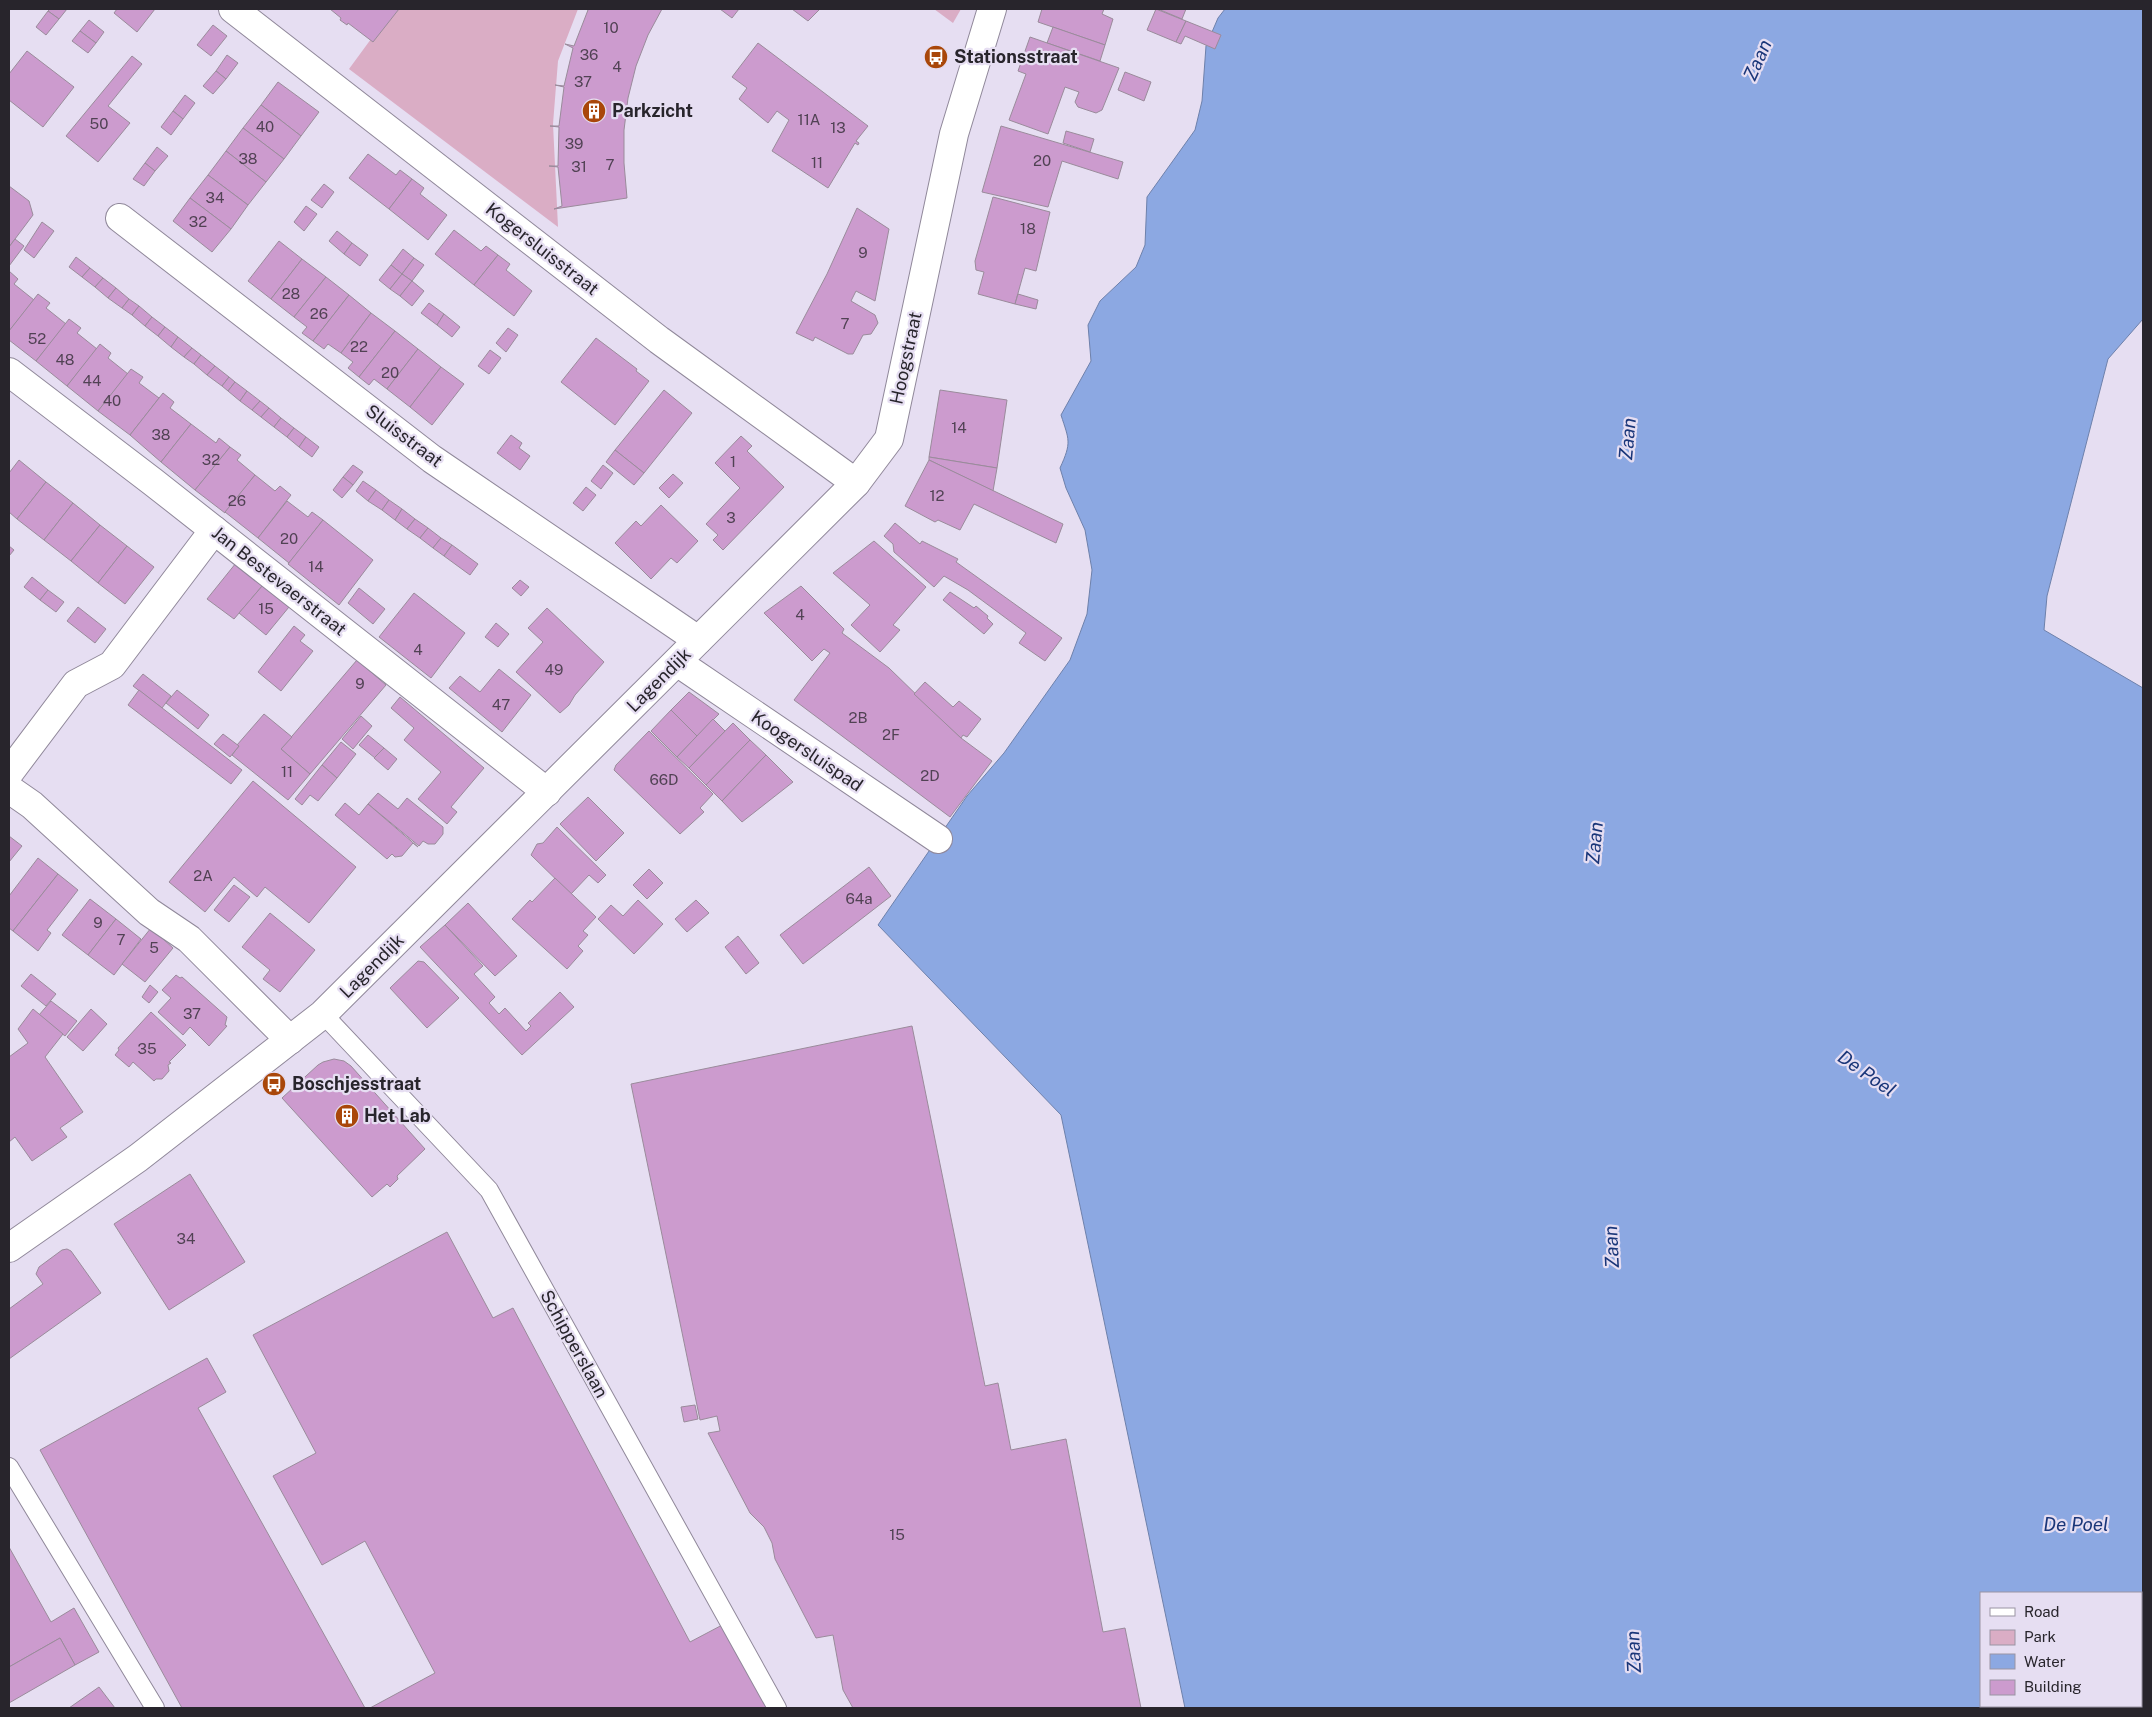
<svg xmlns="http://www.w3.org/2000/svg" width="2152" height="1717" font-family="'Public Sans',sans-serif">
<rect width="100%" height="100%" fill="#e6def2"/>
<g fill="#daadc5">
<polygon points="393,9 578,9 558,61 553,124 558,227 349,69"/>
<polygon points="934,9 961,9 953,23"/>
</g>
<path fill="#8ca8e2" stroke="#6e81ab" d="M1225,9H2143V319L2108,359L2047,596L2044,630L2143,688V1640L2141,1638V1593H1981V1706H1997V1708H1185L1061,1115L878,925L967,796L1004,753L1070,660L1087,614L1092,570L1085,530L1066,488L1060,468C1072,442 1069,440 1061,415L1091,361L1088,325L1100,301L1136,267L1145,245L1147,197L1195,130L1202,101L1206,46L1218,18Z"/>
<g fill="#cc9bce" stroke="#9a8b9b">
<polygon points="50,9 67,9 59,19 48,11"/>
<polygon points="117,9 155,9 137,32 114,13"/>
<polygon points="330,9 399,9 373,42 348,23 347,25 340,20 341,18"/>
<polygon points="586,9 662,9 648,35 636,66 628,98 624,130 624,163 627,198 554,209 562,206 558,167 549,166 558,166 559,127 550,126 559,126 564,87 555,85 564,86 573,48 565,44 574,46 588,10"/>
<polygon points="720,9 739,9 732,18"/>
<polygon points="792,9 820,9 808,21"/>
<polygon points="1042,9 1104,9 1102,14 1113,19 1105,45 1038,22"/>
<polygon points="1156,9 1186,21 1176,42 1147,30"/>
<polygon points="1158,9 1186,9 1182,19"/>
<polygon points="48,11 59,19 46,35 36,27"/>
<polygon points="89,20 104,32 96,43 80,31"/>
<polygon points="1186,21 1221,35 1215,49 1185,36 1181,44 1176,42"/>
<polygon points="213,25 227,36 211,56 197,45"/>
<polygon points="1053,27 1105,45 1100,61 1047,43"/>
<polygon points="80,31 96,43 88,53 72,41"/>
<polygon points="1030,37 1119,68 1102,110 1096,113 1078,107 1075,102 1079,92 1065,87 1048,134 1009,120 1026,74 1018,71"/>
<polygon points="758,43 868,126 856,141 859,143 858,145 855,143 828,188 772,151 789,120 777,111 768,123 739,99 747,88 732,77"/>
<polygon points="27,51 74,87 43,127 9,100 9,74"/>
<polygon points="227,55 238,63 226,79 216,71"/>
<polygon points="132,56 142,64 108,106 130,123 98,162 66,136"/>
<polygon points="216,71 226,79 213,94 203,86"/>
<polygon points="1125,72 1151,82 1144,101 1118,90"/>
<polygon points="278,82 319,112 301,136 261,105"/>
<polygon points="185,95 195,103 183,119 173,111"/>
<polygon points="261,105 301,136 284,159 243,128"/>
<polygon points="173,111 183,119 171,135 161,127"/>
<polygon points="1001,126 1123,162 1118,179 1062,161 1048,207 982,192"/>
<polygon points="243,128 284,159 266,182 226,151"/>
<polygon points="1066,131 1094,139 1090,152 1063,143"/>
<polygon points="157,147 168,156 155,171 145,163"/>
<polygon points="226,151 266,182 248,205 208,175"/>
<polygon points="368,154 396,175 400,170 412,179 389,209 349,178"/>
<polygon points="145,163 155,171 144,186 133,179"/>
<polygon points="208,175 248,205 231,229 190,198"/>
<polygon points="412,179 424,188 420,194 447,215 428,240 389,209"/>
<polygon points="324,184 334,192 322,208 311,200"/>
<polygon points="9,186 29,201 33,215 9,247"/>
<polygon points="993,197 1050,212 1036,271 1025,268 1015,304 978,294 984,272 976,270 975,261"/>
<polygon points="190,198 231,229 212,252 173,221"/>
<polygon points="306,206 317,214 304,231 294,222"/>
<polygon points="857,208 889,229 875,301 856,291 851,301 875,315 878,323 871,334 863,335 853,354 848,354 815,337 813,341 796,333 827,274"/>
<polygon points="42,222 54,231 34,258 24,250"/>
<polygon points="454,230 481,251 486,246 498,255 474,285 435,254"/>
<polygon points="337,231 352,243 344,254 329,241"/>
<polygon points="15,239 24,246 9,266 9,247"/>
<polygon points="279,241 302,259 271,299 248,281"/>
<polygon points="352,243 368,255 360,266 344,254"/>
<polygon points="403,249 414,258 402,274 391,265"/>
<polygon points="498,255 510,264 506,270 532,291 514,316 474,285"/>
<polygon points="76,257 90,268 82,277 69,267"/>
<polygon points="414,258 424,265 412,281 402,274"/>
<polygon points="302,259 326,277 294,317 271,299"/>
<polygon points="391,265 402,274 390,289 379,280"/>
<polygon points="90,268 103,278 95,287 82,277"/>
<polygon points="9,271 18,279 14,284 34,300 9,331"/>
<polygon points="402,274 412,281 400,296 390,289"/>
<polygon points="326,277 349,295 313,341 302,333 307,327 294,317"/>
<polygon points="103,278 116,288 108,298 95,287"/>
<polygon points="412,281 424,291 412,306 400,296"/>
<polygon points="116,288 129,299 122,308 108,298"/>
<polygon points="38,294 50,303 46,308 66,324 36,361 9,340 9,331"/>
<polygon points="1018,294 1038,300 1036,309 1015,304"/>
<polygon points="349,295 371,313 341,353 328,344 324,349 313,341"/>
<polygon points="129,299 139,306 132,315 122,308"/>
<polygon points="429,303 444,314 437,325 421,313"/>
<polygon points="139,306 152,317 145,326 132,315"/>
<polygon points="371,313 395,331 359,377 348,368 353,362 341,353"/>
<polygon points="444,314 460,327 452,337 437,325"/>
<polygon points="152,317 165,327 158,336 145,326"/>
<polygon points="69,319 81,328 77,333 97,349 67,386 36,361"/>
<polygon points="165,327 178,337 171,347 158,336"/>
<polygon points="508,328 518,335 506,352 496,343"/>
<polygon points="395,331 418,349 387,389 374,379 369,385 359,377"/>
<polygon points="178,337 192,348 184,357 171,347"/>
<polygon points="596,338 637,369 636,371 649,381 615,425 561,382"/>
<polygon points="100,344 111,353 108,358 128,374 98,411 67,386"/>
<polygon points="192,348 201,355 194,364 184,357"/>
<polygon points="418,349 441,367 410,407 387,389"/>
<polygon points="490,350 501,358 489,374 478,366"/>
<polygon points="201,355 215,366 207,375 194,364"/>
<polygon points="215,366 229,377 222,386 207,375"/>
<polygon points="441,367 464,384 432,425 410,407"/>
<polygon points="131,369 143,377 139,383 159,398 130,435 98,411"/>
<polygon points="229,377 235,382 228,391 222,386"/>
<polygon points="235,382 247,391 240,401 228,391"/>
<polygon points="664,390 692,413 644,473 615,450"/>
<polygon points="940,390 1007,400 997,468 929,457"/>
<polygon points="247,391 260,401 252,410 240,401"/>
<polygon points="163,393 174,402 170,408 191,424 161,462 130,435"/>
<polygon points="260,401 269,408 261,417 252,410"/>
<polygon points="269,408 281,418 274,427 261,417"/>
<polygon points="281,418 294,428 287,437 274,427"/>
<polygon points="191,424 216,443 219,438 230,447 195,490 161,462"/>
<polygon points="294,428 306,437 299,447 287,437"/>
<polygon points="511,435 522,443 519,448 530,456 520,470 497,453"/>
<polygon points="741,436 752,446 747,451 784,487 723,550 713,540 718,535 706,524 740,488 715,463"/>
<polygon points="306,437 319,447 312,457 299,447"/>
<polygon points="230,447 241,455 237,460 255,475 225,513 195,490"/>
<polygon points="615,450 644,473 634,485 606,462"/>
<polygon points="929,457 997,468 993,491 929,460"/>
<polygon points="19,460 46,482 17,519 9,512 9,473"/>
<polygon points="929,460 1063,524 1056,543 974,504 960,530 938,520 935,522 905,506"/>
<polygon points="353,465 363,472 353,485 343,477"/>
<polygon points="603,465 613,473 601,489 591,481"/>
<polygon points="673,474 683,483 669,498 659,488"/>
<polygon points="255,475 275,491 280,486 291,495 258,538 225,512"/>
<polygon points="343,477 353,485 342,498 333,490"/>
<polygon points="363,481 376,490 368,501 356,491"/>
<polygon points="46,482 73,503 44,540 17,519"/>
<polygon points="586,487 596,495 583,511 573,503"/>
<polygon points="376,490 389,500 382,510 368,501"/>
<polygon points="389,500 402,509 395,520 382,510"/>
<polygon points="287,501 308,517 312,512 323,520 289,563 258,538"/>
<polygon points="73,503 100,525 71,561 44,540"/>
<polygon points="661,505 698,541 677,563 671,558 651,579 615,543 636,521 641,526"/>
<polygon points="402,509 415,519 407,529 395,520"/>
<polygon points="415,519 428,528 420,538 407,529"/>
<polygon points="323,520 373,560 339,605 288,564"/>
<polygon points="895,523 920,544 922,541 958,559 956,562 1062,638 1045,661 1019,643 1026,633 968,590 944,576 934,587 894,552 893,544 884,536"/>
<polygon points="100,525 127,546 98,583 71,561"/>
<polygon points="428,528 441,538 433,548 420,538"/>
<polygon points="441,538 452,545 444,556 433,548"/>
<polygon points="874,541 926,587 893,625 900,630 880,652 851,625 870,605 833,573"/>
<polygon points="452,545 478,564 470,575 444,556"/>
<polygon points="9,546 14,550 9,556"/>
<polygon points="127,546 154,567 125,604 98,583"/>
<polygon points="236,563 263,585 234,619 207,599"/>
<polygon points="32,577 48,590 40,600 24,587"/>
<polygon points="520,580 529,587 521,596 512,588"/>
<polygon points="263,585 289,607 266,635 239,613"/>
<polygon points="801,586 844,629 842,633 889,668 961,738 992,761 950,817 794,700 830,653 824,649 812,661 764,613"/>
<polygon points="359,588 385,609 373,624 348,603"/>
<polygon points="48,590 64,602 56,612 40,600"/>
<polygon points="950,592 974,608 976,606 988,616 987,618 993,624 984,634 943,600"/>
<polygon points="414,593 465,633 431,678 379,637"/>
<polygon points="78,607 106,629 95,643 67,621"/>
<polygon points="547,608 604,662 575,695 569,705 560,713 516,672 543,642 528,628"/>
<polygon points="496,623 509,634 498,647 485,637"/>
<polygon points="294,626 305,635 300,641 313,651 281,691 258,672"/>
<polygon points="357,660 386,685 310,774 281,749"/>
<polygon points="499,669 531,695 502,732 449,688 460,676 480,692"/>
<polygon points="143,674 171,696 162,708 133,686"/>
<polygon points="925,682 953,707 959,701 981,719 967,737 963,735 961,738 914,694"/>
<polygon points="139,690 242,770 231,784 128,705"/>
<polygon points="177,690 209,715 198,729 166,703"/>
<polygon points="689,692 719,714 697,736 671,710"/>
<polygon points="400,697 484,768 451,807 457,812 447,824 418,799 441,772 404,740 414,728 391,708"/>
<polygon points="671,710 697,736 677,757 651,731"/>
<polygon points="264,714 292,737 281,749 310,774 288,800 232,755 239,746 237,745"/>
<polygon points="361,716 372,726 353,749 342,739"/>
<polygon points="713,719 725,731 689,768 677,757"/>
<polygon points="733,723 750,740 706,785 689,768"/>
<polygon points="649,731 713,794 700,808 704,812 680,834 614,770 616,765"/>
<polygon points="223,734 239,746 230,757 214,744"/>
<polygon points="368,735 384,748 375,758 359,745"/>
<polygon points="750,740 766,755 722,801 706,785"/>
<polygon points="341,742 356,754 337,778 322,765"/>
<polygon points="384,748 397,759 388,770 374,758"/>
<polygon points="766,755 793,782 742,822 722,801"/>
<polygon points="322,765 337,778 318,801 310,795 302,805 295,799"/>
<polygon points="253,781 356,867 309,923 265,887 257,897 234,877 205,912 169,882"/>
<polygon points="378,793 398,809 407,798 443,827 443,834 435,844 428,844 423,841 419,846 368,804"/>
<polygon points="588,797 624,833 596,861 560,824"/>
<polygon points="345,803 359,815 368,804 418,847 413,843 402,856 395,857 392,854 387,859 335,815"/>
<polygon points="557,827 606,875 598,883 589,875 571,894 531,855 537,844 543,843"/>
<polygon points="9,836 22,846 9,862"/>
<polygon points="38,858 58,874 13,931 9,928 9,896"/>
<polygon points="869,867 891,896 803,964 780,935"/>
<polygon points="649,869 663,883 647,899 633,885"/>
<polygon points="58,874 78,890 47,930 51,933 38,951 13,931"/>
<polygon points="555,878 596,917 583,931 588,935 578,946 583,951 567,969 512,919 530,900 532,902"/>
<polygon points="234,885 250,897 229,922 214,910"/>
<polygon points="90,899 116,919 88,955 62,935"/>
<polygon points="638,900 663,924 634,954 598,919 611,905 623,916"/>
<polygon points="696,900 709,913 687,932 675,919"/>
<polygon points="468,903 517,956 495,976 445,925"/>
<polygon points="270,913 315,950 280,992 263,979 270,970 242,947"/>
<polygon points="116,919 141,939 114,975 88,955"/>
<polygon points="445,925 483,966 474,974 495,997 489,1003 499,1014 505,1008 526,1031 531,1026 528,1023 560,992 574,1007 522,1055 420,947"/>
<polygon points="151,928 173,948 145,982 122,964"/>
<polygon points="738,936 759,963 746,974 725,947"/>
<polygon points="418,961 424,962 459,998 427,1028 390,988"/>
<polygon points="31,974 56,994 46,1006 21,986"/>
<polygon points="176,975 180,978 182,977 227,1017 225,1025 227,1026 209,1046 190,1027 183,1035 158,1012 171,998 162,990"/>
<polygon points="150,985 158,992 149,1003 142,997"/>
<polygon points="51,1001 77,1021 65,1036 39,1015"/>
<polygon points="33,1009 63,1034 45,1057 83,1112 60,1128 67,1137 32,1161 15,1137 9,1142 9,1057 28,1043 18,1029"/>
<polygon points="91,1009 107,1024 83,1051 67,1037"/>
<polygon points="151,1012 186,1045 169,1062 171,1063 168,1065 169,1071 162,1079 156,1079 154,1081 133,1062 129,1067 115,1055 119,1050 118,1048"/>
<polygon points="912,1026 985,1386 998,1383 1011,1450 1066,1439 1103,1632 1125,1628 1141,1708 853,1708 843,1690 833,1635 816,1638 775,1559 772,1543 764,1527 750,1513 708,1433 720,1431 717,1416 700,1420 631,1084"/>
<polygon points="334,1059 344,1061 351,1066 425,1149 397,1176 398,1179 390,1187 387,1184 372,1197 282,1098 318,1065 323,1062"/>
<polygon points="190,1174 245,1262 169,1310 114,1224"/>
<polygon points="447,1232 493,1318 513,1308 690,1642 726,1623 771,1708 370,1708 435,1673 365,1541 322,1565 273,1476 316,1453 253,1335"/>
<polygon points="67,1249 71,1251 101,1293 9,1359 9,1309 43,1284 36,1274 39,1267 62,1250"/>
<polygon points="207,1358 226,1392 198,1408 365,1708 182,1708 40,1450"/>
<polygon points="695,1405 698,1419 684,1422 681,1407"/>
<polygon points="9,1547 51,1622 74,1608 99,1652 75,1665 60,1638 9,1667"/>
<polygon points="60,1638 75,1665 9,1703 9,1667"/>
<polygon points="99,1687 115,1708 69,1708"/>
</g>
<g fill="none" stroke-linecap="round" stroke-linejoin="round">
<g stroke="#90889a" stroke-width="20">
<g id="lane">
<polyline points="323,1014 489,1190 777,1708"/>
<polyline points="9,1467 155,1708"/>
</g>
</g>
<g stroke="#90889a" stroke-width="30">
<g id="street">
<polyline points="233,9 659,340 856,483"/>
<polyline points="120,218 432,459 698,640"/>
<polyline points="9,372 153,482 547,792"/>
<polyline points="677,662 938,839"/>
<polyline points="9,773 76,684 112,665 214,530"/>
<polyline points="9,789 32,805 149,912 189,939 290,1040"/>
</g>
</g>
<g stroke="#90889a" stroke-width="30">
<polyline id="secondary" points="9,1248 138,1158 323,1014 856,483 889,439 954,134 992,9"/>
</g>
<use href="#lane" stroke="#fff" stroke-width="18"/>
<use href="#street" stroke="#fff" stroke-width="28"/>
<use href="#secondary" stroke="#fff" stroke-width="28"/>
</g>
<defs>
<g id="bus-disc" transform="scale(1.25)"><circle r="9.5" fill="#a9470a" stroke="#e6def2"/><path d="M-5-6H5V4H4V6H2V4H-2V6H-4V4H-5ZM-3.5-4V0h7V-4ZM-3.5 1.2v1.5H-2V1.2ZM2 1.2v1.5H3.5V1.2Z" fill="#fff"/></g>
<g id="building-disc" transform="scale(1.25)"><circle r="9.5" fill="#a9470a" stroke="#e6def2"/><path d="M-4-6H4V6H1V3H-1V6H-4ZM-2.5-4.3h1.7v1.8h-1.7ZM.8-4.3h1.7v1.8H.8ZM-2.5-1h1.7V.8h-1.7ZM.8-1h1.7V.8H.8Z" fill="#fff"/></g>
</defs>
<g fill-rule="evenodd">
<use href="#bus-disc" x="936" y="57"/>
<use href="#building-disc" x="594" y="111"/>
<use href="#bus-disc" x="274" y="1084"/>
<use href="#building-disc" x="347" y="1116"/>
</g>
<g text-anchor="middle" stroke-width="4.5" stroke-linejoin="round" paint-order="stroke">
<g font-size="15" fill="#514254">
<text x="611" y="33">10</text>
<text x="589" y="60">36</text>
<text x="617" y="72">4</text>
<text x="583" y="87">37</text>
<text x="809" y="125">11A</text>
<text x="99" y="129">50</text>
<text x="265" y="132">40</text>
<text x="838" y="133">13</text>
<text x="574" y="149">39</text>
<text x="248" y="164">38</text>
<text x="1042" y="166">20</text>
<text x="817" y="168">11</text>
<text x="610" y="170">7</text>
<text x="579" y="172">31</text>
<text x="215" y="203">34</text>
<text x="198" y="227">32</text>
<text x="1028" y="234">18</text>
<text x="863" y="258">9</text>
<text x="291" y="299">28</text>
<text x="319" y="319">26</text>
<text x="845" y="329">7</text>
<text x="37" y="344">52</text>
<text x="359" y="352">22</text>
<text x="65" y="365">48</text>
<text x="390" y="378">20</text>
<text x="92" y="386">44</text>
<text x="112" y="406">40</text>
<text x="959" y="433">14</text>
<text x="161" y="440">38</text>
<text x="211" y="465">32</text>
<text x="733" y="467">1</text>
<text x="937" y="501">12</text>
<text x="237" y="506">26</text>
<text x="731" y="523">3</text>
<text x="289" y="544">20</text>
<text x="316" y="572">14</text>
<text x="266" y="614">15</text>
<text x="800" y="620">4</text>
<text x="418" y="655">4</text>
<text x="554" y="675">49</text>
<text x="360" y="689">9</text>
<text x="501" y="710">47</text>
<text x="858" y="723">2B</text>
<text x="891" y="740">2F</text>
<text x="287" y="777">11</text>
<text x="930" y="781">2D</text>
<text x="664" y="785">66D</text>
<text x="203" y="881">2A</text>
<text x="859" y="904">64a</text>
<text x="98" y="928">9</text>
<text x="121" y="945">7</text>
<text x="154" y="953">5</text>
<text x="192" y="1019">37</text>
<text x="147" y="1054">35</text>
<text x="186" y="1244">34</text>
<text x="897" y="1540">15</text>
</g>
<g font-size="18" font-weight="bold" fill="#28252c" stroke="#e6def2" text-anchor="start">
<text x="954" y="63">Stationsstraat</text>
<text x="612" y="117">Parkzicht</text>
<text x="292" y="1090">Boschjesstraat</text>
<text x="364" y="1122">Het Lab</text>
</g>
<g font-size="18" fill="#28252c" stroke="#e6def2">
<text transform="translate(542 249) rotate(38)" y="6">Kogersluisstraat</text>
<text transform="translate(906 358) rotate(-78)" y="6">Hoogstraat</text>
<text transform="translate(404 436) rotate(37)" y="6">Sluisstraat</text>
<text transform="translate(279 581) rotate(38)" y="6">Jan Bestevaerstraat</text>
<text transform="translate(659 680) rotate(-45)" y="6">Lagendijk</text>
<text transform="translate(807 751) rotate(34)" y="6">Koogersluispad</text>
<text transform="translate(372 966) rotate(-45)" y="6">Lagendijk</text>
<text transform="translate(574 1344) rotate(61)" y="6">Schipperslaan</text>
</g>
<g font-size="19" font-style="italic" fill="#1a3679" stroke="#e6def2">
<text transform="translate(1757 60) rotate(-66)" y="7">Zaan</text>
<text transform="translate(1627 439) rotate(-85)" y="7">Zaan</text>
<text transform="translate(1594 843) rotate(-85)" y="7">Zaan</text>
<text transform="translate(1867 1073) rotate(35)" y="7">De Poel</text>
<text transform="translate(1611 1247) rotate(-93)" y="7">Zaan</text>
<text x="2076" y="1531">De Poel</text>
<text transform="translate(1633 1652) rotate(-93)" y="7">Zaan</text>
</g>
</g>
<rect width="2152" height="1717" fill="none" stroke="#28252c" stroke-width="20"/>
<rect x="1980" y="1592" width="162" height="115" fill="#e6def2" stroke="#9a94a3"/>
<rect x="1990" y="1608" width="25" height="8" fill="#ffffff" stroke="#9a94a3"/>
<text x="2024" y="1617" font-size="15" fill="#28252c">Road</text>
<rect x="1990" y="1630" width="25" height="15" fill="#daadc5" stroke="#9a94a3"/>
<text x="2024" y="1642" font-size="15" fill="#28252c">Park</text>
<rect x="1990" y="1654" width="25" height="15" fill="#8ca8e2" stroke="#9a94a3"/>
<text x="2024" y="1667" font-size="15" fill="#28252c">Water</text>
<rect x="1990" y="1680" width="25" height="15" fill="#cc9bce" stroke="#9a94a3"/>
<text x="2024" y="1692" font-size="15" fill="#28252c">Building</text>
</svg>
